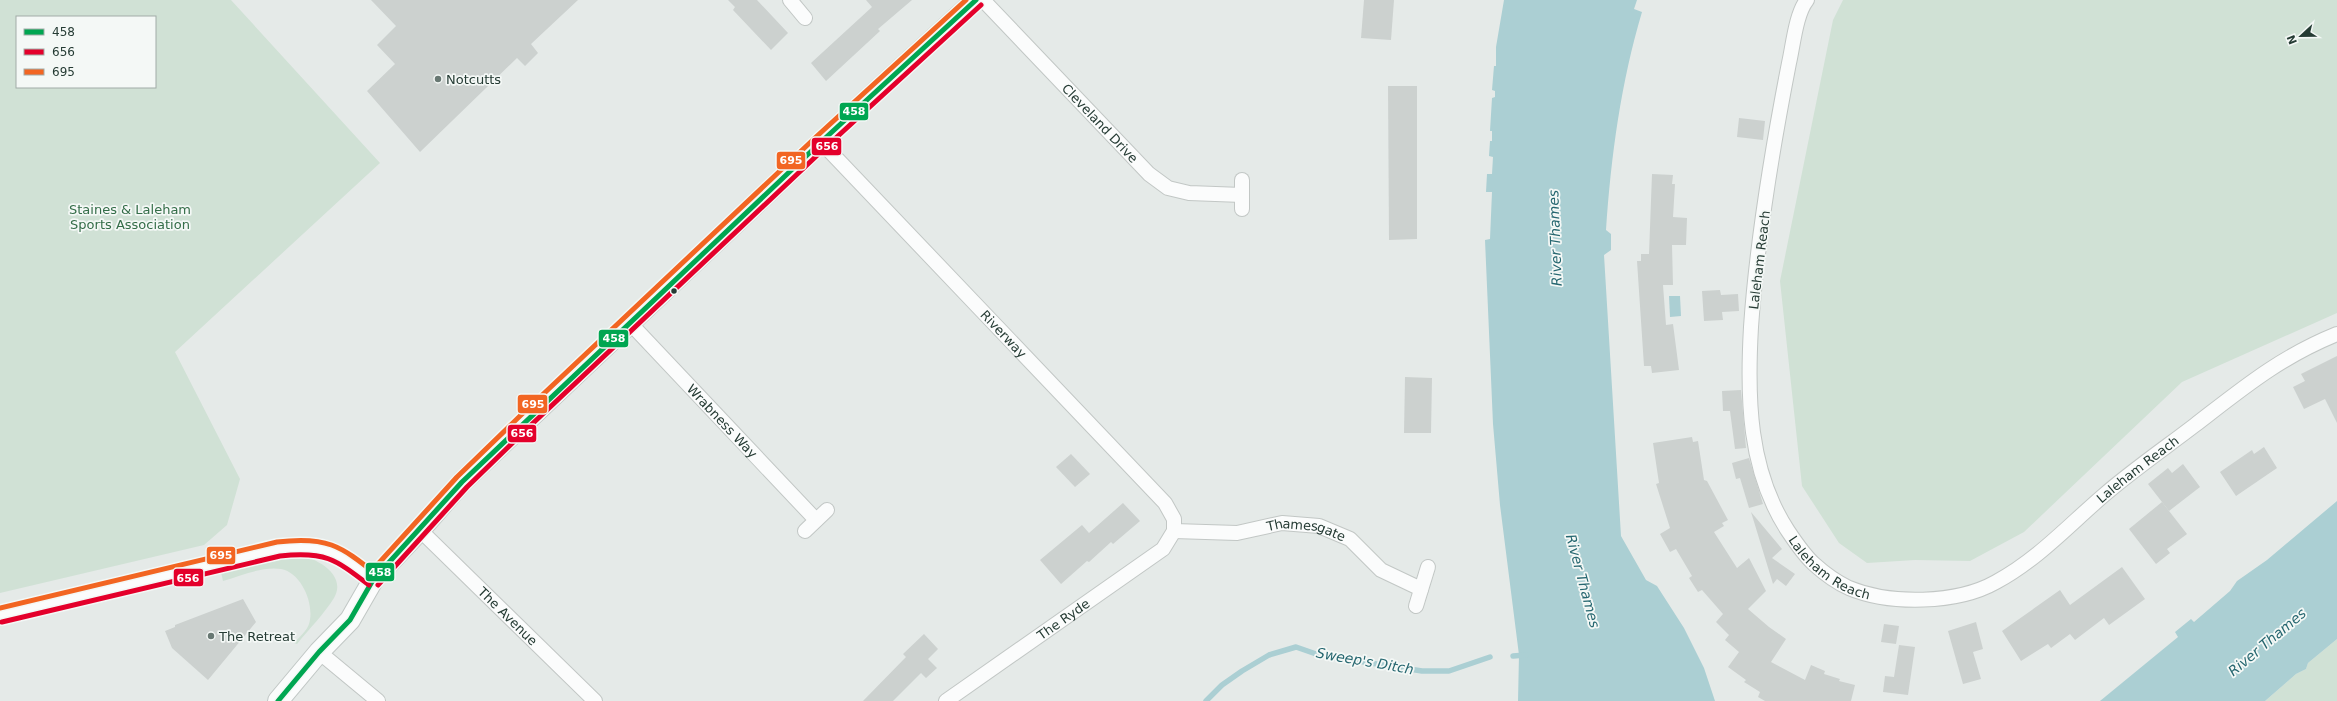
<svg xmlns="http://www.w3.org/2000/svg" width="2337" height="701" font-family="'DejaVu Sans',sans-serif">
<rect width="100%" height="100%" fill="#e5eae8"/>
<g fill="#d0e1d5" fill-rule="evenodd">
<path d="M0,0H231L380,163L175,352L240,479L227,525L204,545L0,593ZM17,17H155V87H17Z"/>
<polygon points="1843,0 2337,0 2337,313 2182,382 2024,532 1970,561 1915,560 1867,563 1839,543 1802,486 1780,281 1833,20"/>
<path d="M295,555C314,556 348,574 334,598C324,614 309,629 297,644L294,643C298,638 307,631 309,624C315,605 302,573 281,569C263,566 240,576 223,581L221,572Z"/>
<polygon points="2337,639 2337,701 2265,701 2296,674 2306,669 2308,663"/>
</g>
<g fill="#abcfd3">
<path d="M1504,0H1637L1634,9L1642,12C1621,82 1611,156 1606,230L1611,234V250L1604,255L1621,536L1646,580L1657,586L1684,628L1704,668L1715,701H1518L1519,655L1500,505L1493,424L1485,240L1490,239L1492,192H1486L1487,174H1492L1493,157L1489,156L1490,141H1492V131H1490L1492,98L1495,97V91L1492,90L1494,66H1496V47Z"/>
<polygon points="1669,296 1680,296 1681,316 1670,317"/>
<polygon points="2337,501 2337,639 2308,663 2306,669 2296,674 2265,701 2100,701 2178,637 2175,632 2191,619 2194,622 2230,591 2237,581 2267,560"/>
</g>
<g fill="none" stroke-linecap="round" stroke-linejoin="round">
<g stroke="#abcfd3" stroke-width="5.5">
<polyline points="1513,656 1526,655"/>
<polyline points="1206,701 1222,685 1242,671 1269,655 1296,647 1319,655 1422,671 1449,671 1490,657"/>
</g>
</g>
<g fill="#ccd1cf">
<polygon points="371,0 578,0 531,44 538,53 525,66 517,58 420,152 367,91 395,64 377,45 396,26"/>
<polygon points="728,0 757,0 788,33 771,50 733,10 735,7"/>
<polygon points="866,0 912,0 878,29 880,31 826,81 811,63 872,7"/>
<polygon points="1364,0 1394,0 1391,40 1361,38"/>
<polygon points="1388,86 1417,86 1417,239 1389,240"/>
<polygon points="1739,118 1765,121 1763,140 1737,137"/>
<polygon points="1652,174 1673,175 1672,184 1675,184 1673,217 1687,218 1686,245 1672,245 1673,285 1663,285 1666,325 1673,324 1679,370 1652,373 1651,366 1644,366 1637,261 1641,261 1641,254 1649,254"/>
<polygon points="1720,290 1721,295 1738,294 1739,311 1722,312 1723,320 1704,321 1702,291"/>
<polygon points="2337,356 2337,423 2325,399 2304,409 2293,387 2305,381 2301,374"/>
<polygon points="1405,377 1432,378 1431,433 1404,433"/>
<polygon points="1741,390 1746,448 1735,449 1730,411 1723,411 1722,391"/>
<polygon points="1692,437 1693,442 1698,441 1704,480 1707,481 1728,520 1722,523 1724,526 1714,532 1737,568 1749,558 1766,591 1748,609 1769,627 1786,639 1771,662 1805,680 1811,665 1825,671 1824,674 1840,679 1839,681 1855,685 1851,701 1765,701 1758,697 1760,692 1744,682 1746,680 1728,667 1739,652 1725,640 1729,635 1716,622 1723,614 1702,590 1698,592 1689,578 1692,576 1676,549 1670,552 1660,534 1670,528 1656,484 1659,483 1653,443"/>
<polygon points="2264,447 2277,468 2236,496 2220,472 2252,450 2254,454"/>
<polygon points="1071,454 1090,474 1075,487 1056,467"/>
<polygon points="1749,458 1763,504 1749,508 1740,478 1736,479 1732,463"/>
<polygon points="2183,464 2200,487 2169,511 2148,484 2168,468 2172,473"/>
<polygon points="2162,502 2187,534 2167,549 2170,553 2156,564 2129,529"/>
<polygon points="1123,503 1140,521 1113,544 1111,542 1089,562 1087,561 1061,584 1040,560 1082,525 1089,533"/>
<polygon points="1751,512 1782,549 1772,558 1795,574 1786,586 1777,579 1773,584"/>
<polygon points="2122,567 2145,599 2109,625 2104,618 2075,640 2070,634 2051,648 2048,644 2021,661 2002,631 2060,590 2070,605"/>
<polygon points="243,599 256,622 208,680 172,648 165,631 175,627 175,625"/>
<polygon points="1976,622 1983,649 1973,652 1981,679 1963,684 1948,631"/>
<polygon points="1884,624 1899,626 1896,644 1881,642"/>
<polygon points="924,634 938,649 928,659 937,668 926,678 921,673 893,701 863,701 906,657 903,654"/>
<polygon points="1899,645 1915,647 1908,695 1883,692 1885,676 1894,677"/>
</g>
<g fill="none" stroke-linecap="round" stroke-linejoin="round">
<g stroke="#c2c7c5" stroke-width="16">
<g id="minor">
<polyline points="790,0 805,18"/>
<path id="s1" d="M983,0L1149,174L1168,188L1189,193L1242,195"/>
<path id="s2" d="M1807,0C1796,13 1793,46 1789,63C1772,150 1757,239 1751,327C1747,397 1748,470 1788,531C1796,543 1804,555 1814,564C1825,574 1836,582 1849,588C1890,605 1957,604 1996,582C2037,560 2069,525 2104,495C2133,470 2165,448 2195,425C2243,388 2280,357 2337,334"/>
<path id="s3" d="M821,142L1165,503L1174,519V531"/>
<polyline points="1242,180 1242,209"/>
<path id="s4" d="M629,322L816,520"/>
<path id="s5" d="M420,530L595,701"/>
<polyline points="805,531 827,510"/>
<path id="s6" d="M1174,531L1237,533L1282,523L1319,526L1350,539L1381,570L1421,589"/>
<polyline points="1416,606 1428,567"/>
<polyline points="319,652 378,701"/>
<path id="s7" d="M946,701L1163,549L1174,531"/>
</g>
</g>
<g stroke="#c2c7c5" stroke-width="19">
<path id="tertiary" d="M0,615L279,549C329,542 336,551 373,580"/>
</g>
<g stroke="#c1c7c5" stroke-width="22">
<polyline id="secondary" points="278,701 319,652 350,620 373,580 420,530 462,482 821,142 976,0"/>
</g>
<use href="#minor" stroke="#fbfcfc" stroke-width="14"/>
<use href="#tertiary" stroke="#fbfcfc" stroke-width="17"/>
<use href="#secondary" stroke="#fbfcfc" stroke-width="20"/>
<g stroke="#f4f8f6" stroke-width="8">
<polyline id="bus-1" points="278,701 319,652 350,620 373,580 462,482 821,142 976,0"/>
</g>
<g stroke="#f4f8f6" stroke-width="8">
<g id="bus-2">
<polyline points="378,585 467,487 530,426 826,147 981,5"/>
<path d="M2,622L280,556C325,551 335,559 369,585"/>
</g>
</g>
<g stroke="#f4f8f6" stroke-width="8">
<g id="bus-3">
<polyline points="368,575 457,477 520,416 816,137 966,0"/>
<path d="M0,608L277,542C326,536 340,545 377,575"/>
</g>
</g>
<use href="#bus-1" stroke="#00a651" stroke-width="5"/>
<use href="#bus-2" stroke="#e4002b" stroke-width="5"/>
<use href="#bus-3" stroke="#f26522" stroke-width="5"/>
</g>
<g fill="#687873" stroke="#f4f8f6" stroke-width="1.5">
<circle cx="438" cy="79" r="4"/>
<circle cx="211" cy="636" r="4"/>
</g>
<circle fill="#253b34" stroke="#f4f8f6" stroke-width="1.5" cx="674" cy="291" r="3.5"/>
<g text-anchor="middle" stroke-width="3.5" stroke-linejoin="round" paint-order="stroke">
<g font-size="13" fill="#253b34" stroke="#f4f8f6" text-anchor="start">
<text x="446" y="84">Notcutts</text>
<text x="219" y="641">The Retreat</text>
</g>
<g font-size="13" fill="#253b34" stroke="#f4f8f6">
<text dy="5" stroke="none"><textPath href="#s1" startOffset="170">Cleveland Drive</textPath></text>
<text transform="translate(1759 260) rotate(-83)" y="5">Laleham Reach</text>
<text dy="5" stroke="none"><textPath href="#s3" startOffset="265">Riverway</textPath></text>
<text dy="5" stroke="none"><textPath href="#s4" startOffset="136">Wrabness Way</textPath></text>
<text dy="5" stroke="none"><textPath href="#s2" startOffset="961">Laleham Reach</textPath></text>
<text dy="5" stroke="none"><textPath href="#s6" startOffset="134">Thamesgate</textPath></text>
<text dy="5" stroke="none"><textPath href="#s2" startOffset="601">Laleham Reach</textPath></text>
<text dy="5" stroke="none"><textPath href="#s5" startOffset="123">The Avenue</textPath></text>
<text dy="5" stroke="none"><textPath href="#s7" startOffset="143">The Ryde</textPath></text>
</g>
<g font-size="13" fill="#346d48" stroke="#f4f8f6">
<text x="130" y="214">Staines &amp; Laleham<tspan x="130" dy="15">Sports Association</tspan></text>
</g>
<g font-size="14" font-style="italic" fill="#266770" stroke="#f4f8f6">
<text transform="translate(1555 238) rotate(-92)" y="5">River Thames</text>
<text transform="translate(1583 581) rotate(75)" y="5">River Thames</text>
<text transform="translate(2267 642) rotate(-40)" y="5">River Thames</text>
<text transform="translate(1365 661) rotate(10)" y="5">Sweep's Ditch</text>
</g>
</g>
<g stroke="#f4f8f6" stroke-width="1.5">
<rect x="839" y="102" width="30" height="19" rx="4" fill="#00a651"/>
<rect x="811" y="137" width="31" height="19" rx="4" fill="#e4002b"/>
<rect x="776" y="151" width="30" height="19" rx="4" fill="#f26522"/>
<rect x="598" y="329" width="31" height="19" rx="4" fill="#00a651"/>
<rect x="517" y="394" width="31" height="20" rx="4" fill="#f26522"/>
<rect x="507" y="424" width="30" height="19" rx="4" fill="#e4002b"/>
<rect x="206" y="546" width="30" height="19" rx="4" fill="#f26522"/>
<rect x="365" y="562" width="30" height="20" rx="4" fill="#00a651"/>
<rect x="173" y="568" width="31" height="19" rx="4" fill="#e4002b"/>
</g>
<g font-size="11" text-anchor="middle" font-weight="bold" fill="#fff">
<text x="854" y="115">458</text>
<text x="827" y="150">656</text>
<text x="791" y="164">695</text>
<text x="614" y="342">458</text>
<text x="533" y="408">695</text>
<text x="522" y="437">656</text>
<text x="221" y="559">695</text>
<text x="380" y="576">458</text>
<text x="188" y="582">656</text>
</g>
<rect x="16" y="16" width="140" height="72" fill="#f4f8f6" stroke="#a1aca8"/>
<rect x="24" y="29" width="20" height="6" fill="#00a651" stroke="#a1aca8"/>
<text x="52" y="36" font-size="12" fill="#253b34">458</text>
<rect x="24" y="49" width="20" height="6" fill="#e4002b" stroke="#a1aca8"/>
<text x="52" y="56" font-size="12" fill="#253b34">656</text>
<rect x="24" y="69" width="20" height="6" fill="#f26522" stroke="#a1aca8"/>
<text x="52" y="76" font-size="12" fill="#253b34">695</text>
<g transform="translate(2301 36) rotate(248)" stroke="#f4f8f6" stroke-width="3" paint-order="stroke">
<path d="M0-3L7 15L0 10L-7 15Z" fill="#253b34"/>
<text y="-6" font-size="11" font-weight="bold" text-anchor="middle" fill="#253b34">N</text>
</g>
</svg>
